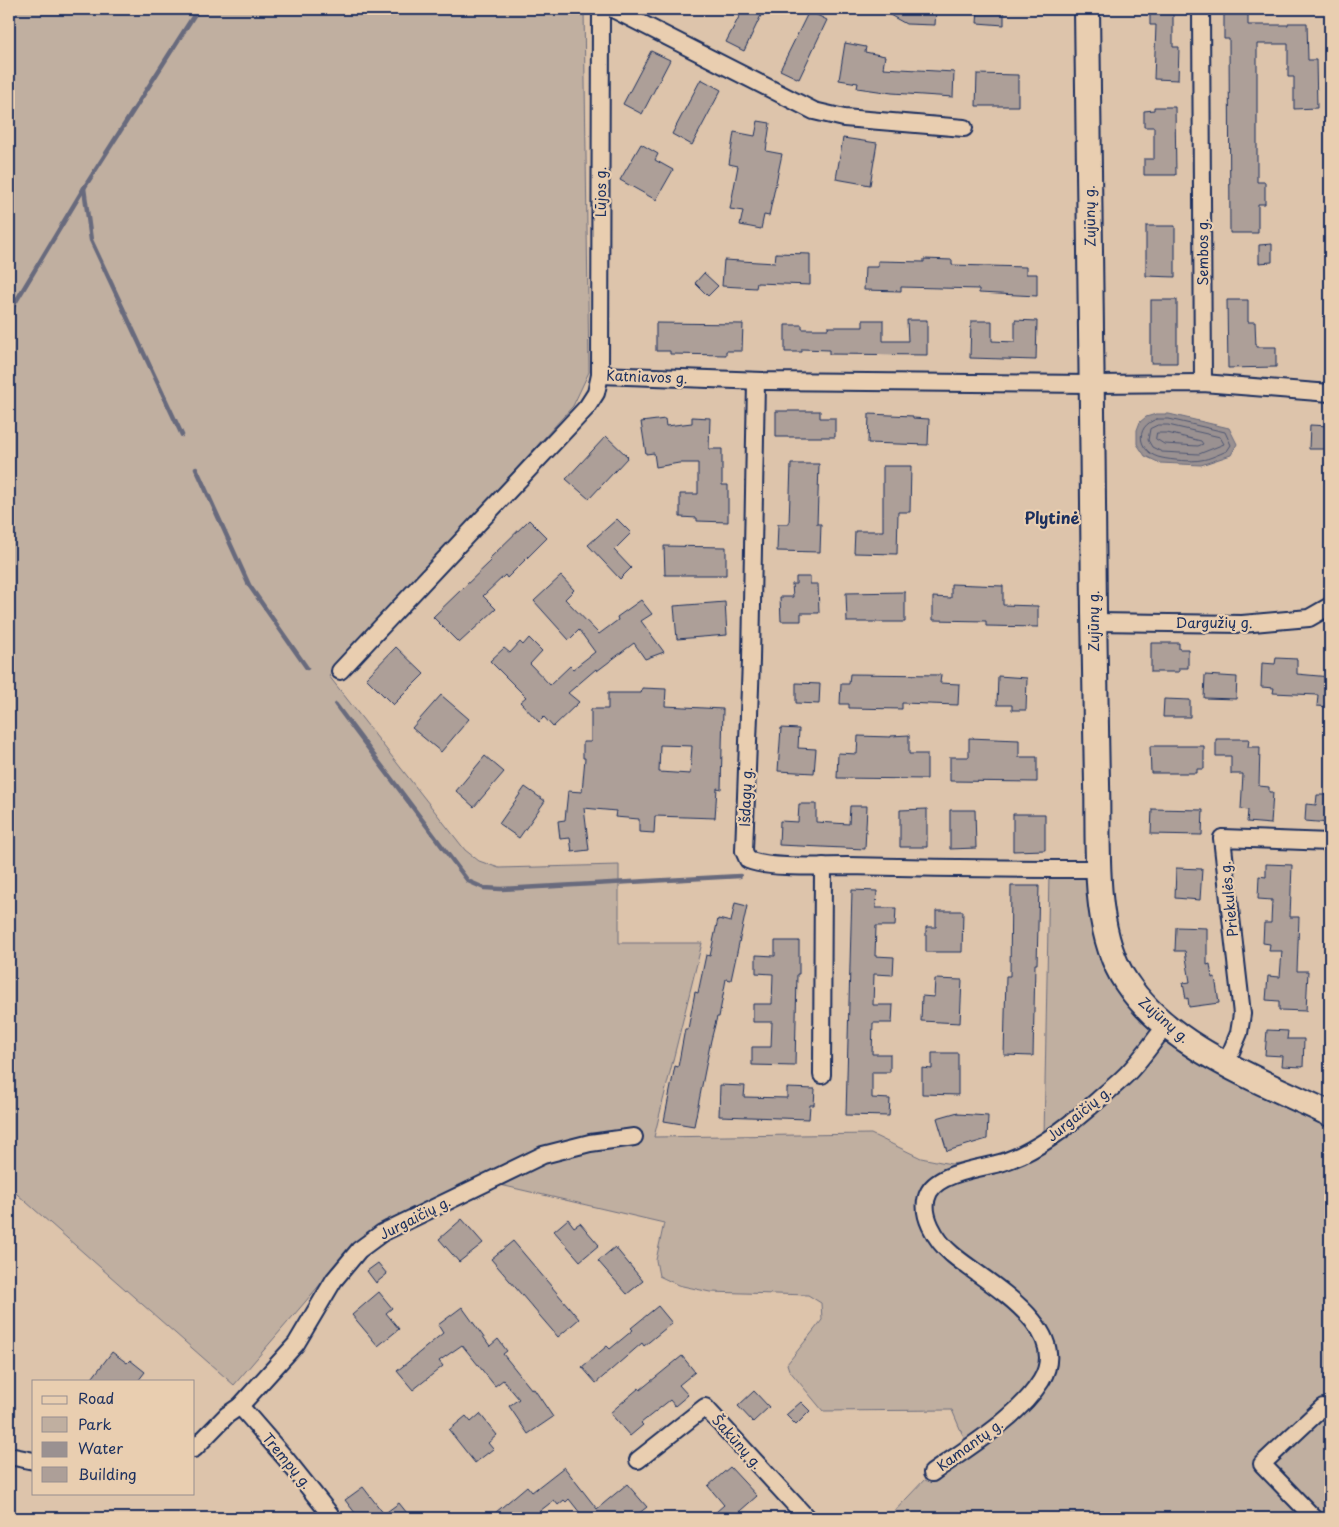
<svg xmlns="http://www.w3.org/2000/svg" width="1339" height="1527" font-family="'Playpen Sans',sans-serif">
<rect width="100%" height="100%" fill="#ddc4ab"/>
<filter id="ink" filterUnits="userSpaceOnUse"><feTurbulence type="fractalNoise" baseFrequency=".02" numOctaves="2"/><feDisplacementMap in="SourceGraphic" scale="10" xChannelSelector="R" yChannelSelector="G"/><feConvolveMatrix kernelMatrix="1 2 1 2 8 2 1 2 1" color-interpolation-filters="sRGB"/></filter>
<g filter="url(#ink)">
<polygon fill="#c0afa0" stroke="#6e6f7f" points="9,9 584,9 589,372 573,406 329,676 465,850 479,861 499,868 619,865 619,943 702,943 654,1137 871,1134 921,1158 951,1164 987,1159 1019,1150 1044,1137 1049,873 1092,872 1096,935 1103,965 1119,991 1330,1126 1330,1518 888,1518 964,1438 952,1410 823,1411 789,1370 787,1364 822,1320 821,1303 808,1295 710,1292 678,1285 659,1276 656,1260 664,1223 479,1180 384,1221 353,1246 234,1385 9,1187"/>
<polygon fill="#9a9191" stroke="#676a7d" points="1156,414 1169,414 1229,428 1237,444 1231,455 1201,465 1160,463 1145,456 1137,444 1137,430 1140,422 1146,417"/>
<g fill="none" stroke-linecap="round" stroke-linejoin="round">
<g stroke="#4e5672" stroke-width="1">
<path d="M1157,419H1169L1225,432L1231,445L1227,451C1219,454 1210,459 1201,460C1192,462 1171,460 1162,458C1139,454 1132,427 1157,419Z"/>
<polygon points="1158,425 1168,425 1220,437 1224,444 1199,454 1162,452 1152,447 1148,440 1150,429"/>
<polygon points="1157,433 1167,433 1201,441 1203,444 1198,446 1164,444 1156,439"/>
</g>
<g stroke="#676a7d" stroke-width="4.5">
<polyline points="84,188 91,240 182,435"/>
<polyline points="9,313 84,188 198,9"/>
<polyline points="196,468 249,585 307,668"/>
<polyline points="336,705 468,881 484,888 501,889 740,876"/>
</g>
</g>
<g fill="#ad9f98" stroke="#1b2f5e" fill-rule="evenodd">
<polygon points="743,9 764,9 744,51 726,42"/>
<polygon points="879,9 936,9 935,25 906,24"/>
<polygon points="978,9 1004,9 1004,25 977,23"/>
<polygon points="1150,9 1173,9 1173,47 1179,47 1178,80 1154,79 1156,25 1150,25"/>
<polygon points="1224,9 1248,9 1248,25 1288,25 1288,23 1307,23 1308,60 1316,60 1317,108 1294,109 1294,77 1288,77 1288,44 1257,44 1257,182 1265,182 1265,204 1258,204 1258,233 1230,233 1229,39 1224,39"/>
<polygon points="809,11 827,20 799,79 780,70"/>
<polygon points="845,43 866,47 865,52 885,56 883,68 954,72 953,97 892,93 857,88 858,83 839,80"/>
<polygon points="651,51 670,60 642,114 623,104"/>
<polygon points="977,74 1018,75 1018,106 976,106"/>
<polygon points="701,79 721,90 692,145 672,134"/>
<polygon points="1154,107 1175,107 1176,175 1144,175 1144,159 1154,159 1154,127 1144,127 1144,111 1154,110"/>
<polygon points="758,121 770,123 766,151 782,154 769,216 764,215 761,229 740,225 743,211 730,209 738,166 729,164 734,132 755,136"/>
<polygon points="843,138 877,143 870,185 836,179"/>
<polygon points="641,144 658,154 655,160 673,170 656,200 620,180"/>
<polygon points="1146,226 1175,226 1175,277 1146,276"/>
<polygon points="1272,244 1272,262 1259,263 1259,245"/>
<polygon points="776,253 810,254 810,285 757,283 756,288 722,286 724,260 775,263"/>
<polygon points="924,259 952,260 952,265 1026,267 1026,274 1037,274 1037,296 979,293 979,289 901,287 901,291 864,290 865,267 878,267 878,261 924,262"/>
<polygon points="704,273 718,286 708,296 695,283"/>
<rect x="1151" y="300" width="26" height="63"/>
<polygon points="1227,300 1248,300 1248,322 1255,322 1256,347 1276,347 1276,367 1228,368"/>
<polygon points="863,320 883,320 883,341 908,341 907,320 927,320 927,355 829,354 829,350 802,349 802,352 785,352 785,325 802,325 802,329 828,329 828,327 863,327"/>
<polygon points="1015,320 1037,321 1036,360 970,358 971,321 992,321 992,341 1015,342"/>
<polygon points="656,323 743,324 742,351 726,351 726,355 670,354 670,351 656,351"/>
<polygon points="776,411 820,411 820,418 835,418 835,437 776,437"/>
<polygon points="869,414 913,416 913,418 929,419 928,445 868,443"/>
<polygon points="692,417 710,418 709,449 722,449 722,485 728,485 728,522 697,521 697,518 680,517 680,494 698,494 698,463 679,463 656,467 654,453 646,454 641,422 665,419 666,426 692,423"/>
<polygon points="1310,425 1330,426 1330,449 1309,449"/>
<polygon points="606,436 628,457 589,499 566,479"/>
<polygon points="791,464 819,464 817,524 821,524 820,552 777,551 778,524 789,524"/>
<polygon points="883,466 911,466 910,512 898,512 897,554 854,553 855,531 883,531"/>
<polygon points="617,519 631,533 614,550 631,568 620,579 588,545"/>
<polygon points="529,520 547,538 507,578 505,575 483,596 496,609 459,643 433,617 491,561 489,559"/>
<polygon points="664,546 726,547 726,575 665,575"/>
<polygon points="561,576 574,590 565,599 599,634 618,620 617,617 641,600 652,614 641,621 664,652 645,659 634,643 597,671 596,669 568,693 579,702 553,727 544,717 539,722 520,702 526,697 490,661 504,648 510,653 520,642 523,645 529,638 542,651 530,664 550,685 570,666 573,669 595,652 579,630 569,640 534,601"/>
<polygon points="796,577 810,577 810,584 818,584 819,613 801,613 801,621 781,621 780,597 793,597 792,584 796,584"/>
<polygon points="951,584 1003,586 1003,605 1038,606 1038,627 986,626 986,621 933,620 933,597 951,598"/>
<polygon points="905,592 905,622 847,622 846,593"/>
<polygon points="725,602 727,635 677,639 674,606"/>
<polygon points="1151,643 1179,643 1179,649 1188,649 1188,668 1179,668 1179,672 1151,672"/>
<polygon points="396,647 424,674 393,705 366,678"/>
<polygon points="1276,658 1297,659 1297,674 1330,677 1330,707 1317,706 1318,695 1273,693 1274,688 1261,687 1262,663 1275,664"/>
<polygon points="850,674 941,675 940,683 959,684 958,705 902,703 902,709 849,708 849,704 840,704 841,684 849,684"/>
<polygon points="1205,675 1237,677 1236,699 1204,698"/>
<polygon points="998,676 1027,678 1026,710 1012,710 1012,705 997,705"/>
<polygon points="796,683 820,684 819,704 796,703"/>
<path d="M642,688L666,689L665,706L723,709L721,789L717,788L715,818L655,816L654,833L639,832V819L615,817L616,811L584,808L589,850L572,852L570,838L560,839L558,821L565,820L568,791L582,792L585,758H583V742H591V709H608V693H641ZM660,745L692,746L690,774L659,772Z"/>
<polygon points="441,695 469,719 441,752 412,728"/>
<polygon points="1164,699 1190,700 1190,717 1163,717"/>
<polygon points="781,728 799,729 798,748 816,749 814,773 778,771"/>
<polygon points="909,735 909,754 927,754 927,779 837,778 838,753 857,754 858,736 891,737 891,736"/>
<polygon points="969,738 1019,740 1019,757 1037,757 1037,782 950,781 950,757 969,757"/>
<polygon points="1216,739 1249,739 1248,747 1260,747 1259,786 1269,787 1269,792 1273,792 1271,824 1247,822 1248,810 1241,809 1243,774 1231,774 1231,756 1216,756"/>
<polygon points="1150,746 1204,746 1204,769 1197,769 1197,773 1151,773"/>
<polygon points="485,756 504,772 474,807 456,791"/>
<polygon points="525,787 545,801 519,838 499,824"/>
<polygon points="1317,795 1330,795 1330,823 1305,821 1306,804 1316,805"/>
<polygon points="799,804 816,804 816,822 849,824 850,806 867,806 865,849 779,845 780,821 798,822"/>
<polygon points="927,809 927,847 900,847 900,810"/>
<polygon points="1152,809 1203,810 1202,835 1151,834"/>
<polygon points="950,810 975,810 976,848 950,849"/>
<polygon points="1013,814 1045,814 1045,850 1013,851"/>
<polygon points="1266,864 1292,865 1290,917 1299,917 1297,971 1308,971 1306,1011 1279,1010 1279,1001 1266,1000 1268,976 1280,977 1282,951 1269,951 1270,944 1263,943 1264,923 1271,923 1272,900 1258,899 1259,876 1266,877"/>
<polygon points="1176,868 1202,869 1200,900 1175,898"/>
<polygon points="1011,886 1039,886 1037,964 1035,964 1033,1056 1004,1055 1006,976 1010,976"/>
<polygon points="852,890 877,891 876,908 896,908 895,926 876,926 875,956 894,957 893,975 874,974 873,1005 893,1005 892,1023 873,1023 872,1054 890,1054 890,1072 872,1072 872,1098 890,1099 889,1116 846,1115"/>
<polygon points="735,903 747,906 731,980 726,979 719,1017 717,1017 711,1040 694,1126 664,1121 675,1066 678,1067 685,1029 688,1029 695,992 698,993 706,955 710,956 718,919 731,922"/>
<polygon points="936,911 963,911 962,952 926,952 926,927 936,927"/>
<polygon points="1176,927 1207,928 1207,965 1210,964 1212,978 1215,977 1219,1003 1189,1007 1188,998 1186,999 1183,983 1190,982 1185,951 1175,951"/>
<polygon points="775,941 799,941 799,974 797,974 795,1066 752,1065 752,1047 771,1047 772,1022 753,1022 753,1004 772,1004 773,974 756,973 756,955 775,956"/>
<polygon points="935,979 962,980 960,1023 921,1021 922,996 934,997"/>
<polygon points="1267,1030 1288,1031 1287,1039 1304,1039 1303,1067 1282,1066 1283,1056 1265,1055"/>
<polygon points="932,1053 958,1053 958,1095 922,1094 922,1068 932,1069"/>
<polygon points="720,1085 745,1086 744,1097 787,1098 787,1088 815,1089 814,1105 810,1105 809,1119 719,1116"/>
<polygon points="958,1112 958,1114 988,1116 987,1139 947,1151 937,1118"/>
<polygon points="462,1219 483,1243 459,1262 439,1239"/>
<polygon points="568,1219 574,1227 580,1223 599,1245 580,1261 554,1231"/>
<polygon points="513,1241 579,1319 558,1337 491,1259"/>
<polygon points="615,1247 643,1281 627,1294 598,1261"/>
<polygon points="378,1263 387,1274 376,1283 367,1271"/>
<polygon points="379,1292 392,1308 386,1313 399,1329 378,1346 352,1315"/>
<polygon points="658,1306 672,1323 644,1346 642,1343 596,1383 582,1367 607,1346 610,1349 633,1330 631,1328"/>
<polygon points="462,1307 490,1346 498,1339 507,1351 503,1354 532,1390 534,1389 553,1417 528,1434 509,1406 519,1399 503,1380 495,1386 462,1345 439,1361 443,1366 413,1390 397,1371 443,1333 438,1325"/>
<polygon points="112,1352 127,1363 130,1360 145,1372 138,1381 90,1381"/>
<polygon points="682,1356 695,1372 679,1385 688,1395 675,1406 670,1400 641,1423 643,1425 630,1436 610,1413 626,1399 639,1388 640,1390"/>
<polygon points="754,1391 769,1407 753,1422 738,1406"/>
<polygon points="801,1402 810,1411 796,1425 786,1415"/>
<polygon points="480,1414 497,1435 488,1443 493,1449 475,1463 449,1430 466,1416 471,1422"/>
<polygon points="564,1467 597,1509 627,1484 647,1507 633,1518 584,1518 569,1499 566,1502 564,1500 558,1505 554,1500 531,1518 489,1518 527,1486 532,1492"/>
<polygon points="730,1467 757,1496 732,1518 709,1518 724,1505 708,1486"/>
<polygon points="363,1487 384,1514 399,1503 411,1518 359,1518 345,1500"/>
</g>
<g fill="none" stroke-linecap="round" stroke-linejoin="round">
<g stroke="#1b2f5e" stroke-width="20">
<g id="minor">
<polyline points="613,9 814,111 844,118 964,128"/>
<polyline points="1201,9 1203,383"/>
<polyline points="600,375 763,381 1092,384 1203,383 1330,393"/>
<path d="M756,381L751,660L744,851L748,860C771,869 820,866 847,866C931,868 1015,869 1099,869"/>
<polyline points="1095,622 1242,624 1309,618 1330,606"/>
<polyline points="340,671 587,407 596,393 600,375 601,9"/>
<polyline points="1226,1064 1239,1033 1242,1014 1222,838 1330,842"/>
<polyline points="822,1075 823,866"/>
<polyline points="240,1406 286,1459 333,1518"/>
<polyline points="194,1449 227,1415 240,1406 296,1344 334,1280 359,1250 382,1233 543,1155 590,1143 634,1137"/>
<polyline points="9,1456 34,1461"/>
<polyline points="638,1460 705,1407 807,1518"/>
<path d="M932,1473C967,1448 1018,1418 1041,1381C1074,1328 985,1282 953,1255C936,1241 918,1213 929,1192C939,1173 981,1168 1000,1163C1007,1161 1014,1158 1021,1155C1050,1141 1074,1121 1098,1100C1107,1092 1117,1084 1126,1075C1141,1060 1153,1042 1166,1025"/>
<polyline points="1314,1518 1262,1464 1323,1407 1330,1408"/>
</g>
</g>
<g stroke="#1b2f5e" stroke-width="28">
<path id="secondary" d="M1087,9C1091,210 1092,411 1094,612C1095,669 1096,727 1097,784C1099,845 1091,930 1126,982C1169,1048 1262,1081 1330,1114"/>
</g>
<use href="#minor" stroke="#e9ceb0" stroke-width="16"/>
<use href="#secondary" stroke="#e9ceb0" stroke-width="24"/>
</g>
</g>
<g text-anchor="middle" stroke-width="4.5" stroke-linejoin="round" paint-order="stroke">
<g font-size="14" fill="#1b2f5e" stroke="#e9ceb0">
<text transform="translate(601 192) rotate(-90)" y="5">Lūjos g.</text>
<text transform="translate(1090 216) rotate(-91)" y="5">Zujūnų g.</text>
<text transform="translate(1203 252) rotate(-90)" y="5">Sembos g.</text>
<text transform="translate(647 377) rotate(2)" y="5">Katniavos g.</text>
<text transform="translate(1094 621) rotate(-90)" y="5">Zujūnų g.</text>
<text x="1214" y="628">Dargužių g.</text>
<text transform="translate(746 797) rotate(-88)" y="5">Išdagų g.</text>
<text transform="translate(1229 899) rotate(-96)" y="5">Priekulės g.</text>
<text transform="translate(1164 1020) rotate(41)" y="5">Zujūnų g.</text>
<text transform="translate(1079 1114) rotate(-39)" y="5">Jurgaičių g.</text>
<text transform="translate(415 1218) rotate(-27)" y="5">Jurgaičių g.</text>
<text transform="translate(737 1442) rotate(48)" y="5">Šakūnų g.</text>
<text transform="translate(970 1445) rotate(-36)" y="5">Kamantų g.</text>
<text transform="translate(287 1461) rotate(50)" y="5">Trempų g.</text>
</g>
<g font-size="16" font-weight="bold" fill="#1b2f5e" stroke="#e9ceb0">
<text x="1052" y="524">Plytinė</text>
</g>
</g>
<rect width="1339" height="1527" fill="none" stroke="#e9ceb0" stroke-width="30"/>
<rect x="15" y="15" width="1309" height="1497" fill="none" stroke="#1b2f5e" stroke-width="2" filter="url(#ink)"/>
<rect x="32" y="1380" width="162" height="115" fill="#e9ceb0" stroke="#978e8f"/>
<rect x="42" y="1396" width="25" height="8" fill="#e9ceb0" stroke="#978e8f"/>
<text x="78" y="1404" font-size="15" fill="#1b2f5e">Road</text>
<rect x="42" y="1417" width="25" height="15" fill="#c0afa0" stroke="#978e8f"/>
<text x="78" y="1430" font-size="15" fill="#1b2f5e">Park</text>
<rect x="42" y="1442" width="25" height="15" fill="#9a9191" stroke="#978e8f"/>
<text x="78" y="1454" font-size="15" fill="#1b2f5e">Water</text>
<rect x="42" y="1467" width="25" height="15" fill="#ad9f98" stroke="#978e8f"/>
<text x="78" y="1480" font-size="15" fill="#1b2f5e">Building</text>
</svg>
